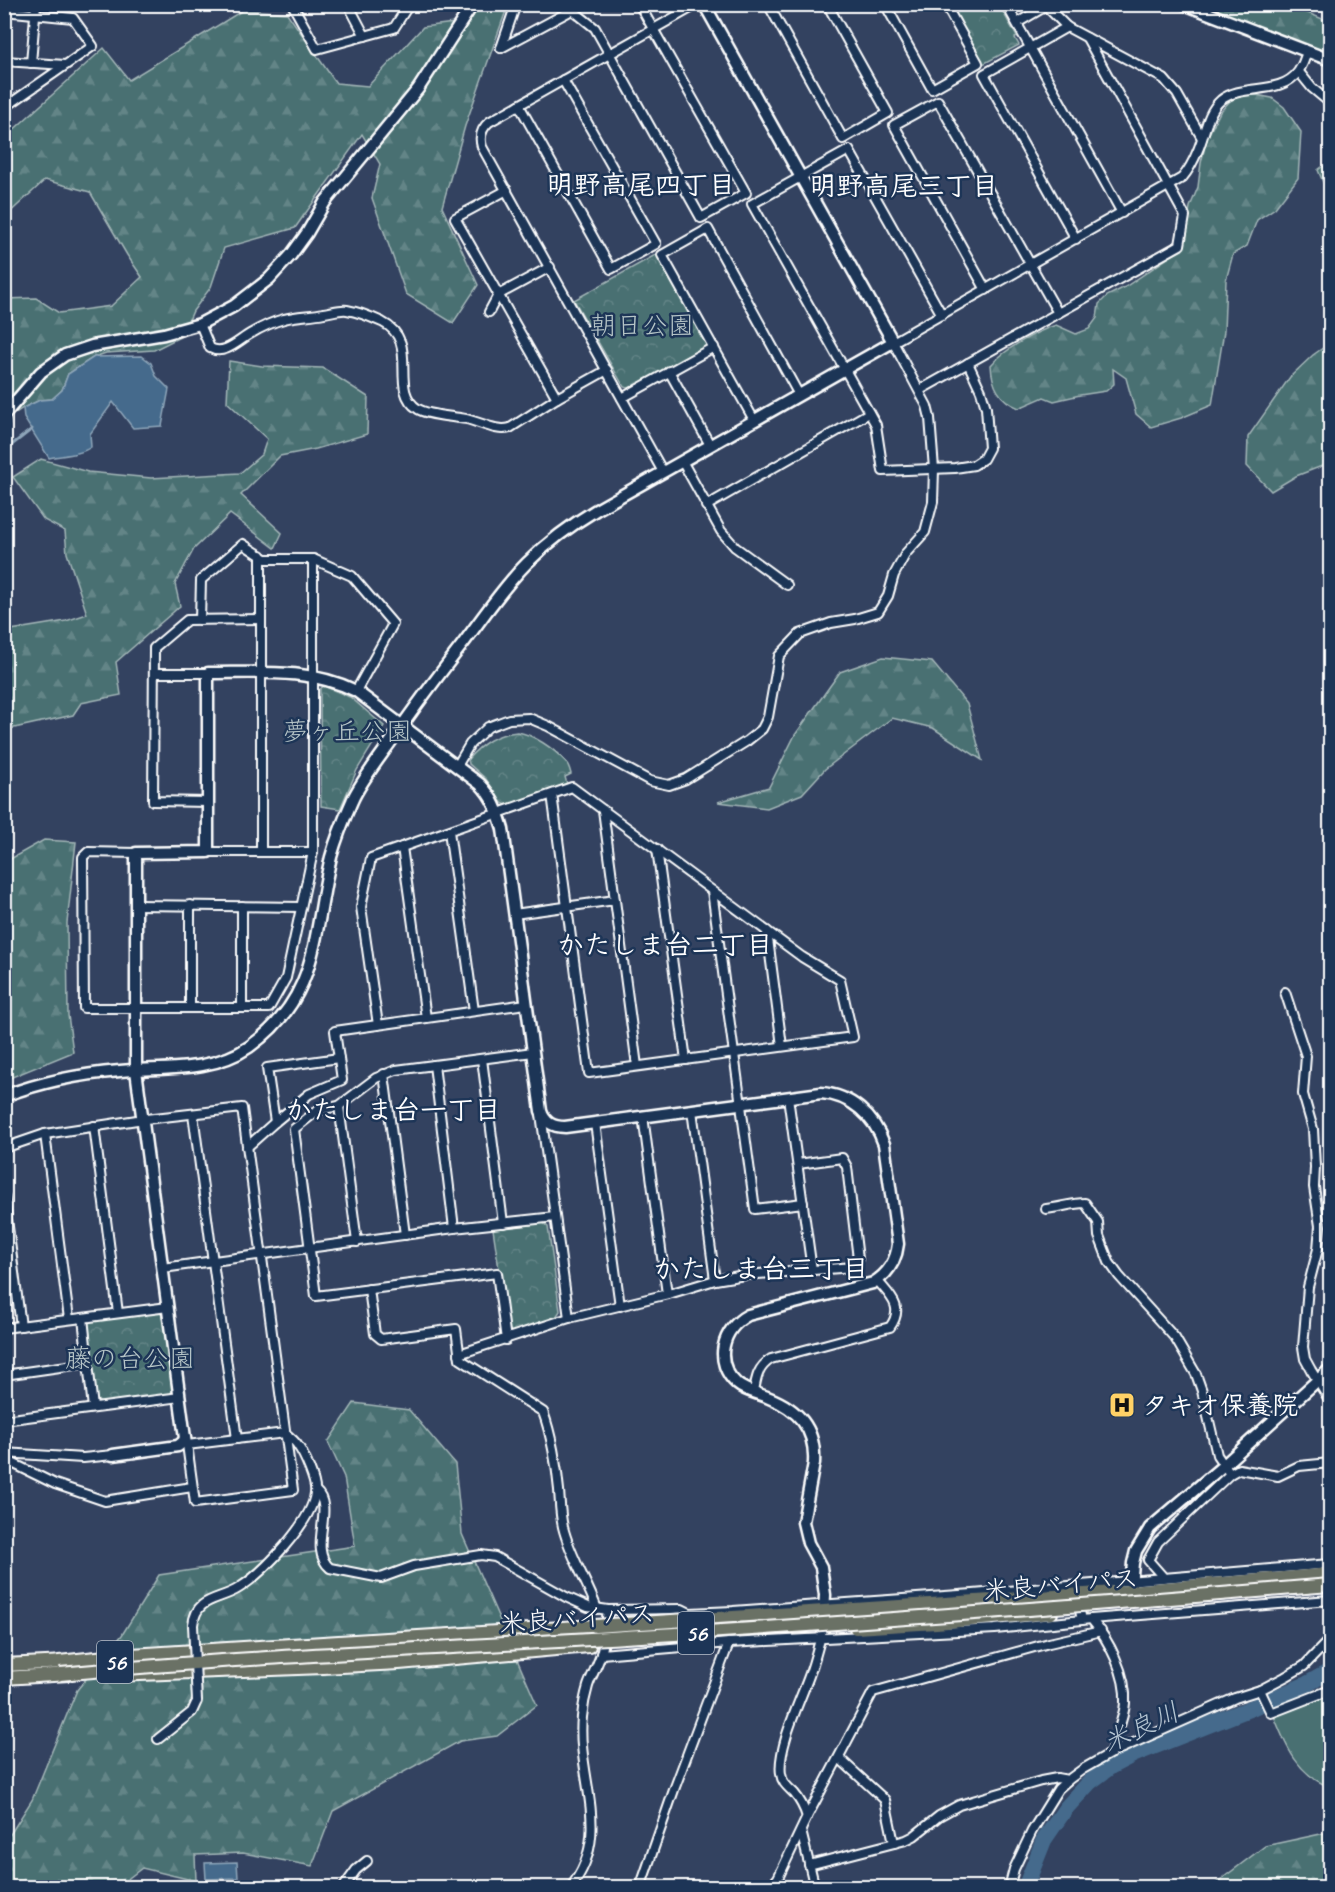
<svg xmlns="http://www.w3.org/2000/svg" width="1335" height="1892" font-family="Caveat,'Klee One',sans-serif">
<defs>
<pattern id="forest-firs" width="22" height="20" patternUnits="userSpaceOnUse" patternTransform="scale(1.5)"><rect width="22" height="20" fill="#496f72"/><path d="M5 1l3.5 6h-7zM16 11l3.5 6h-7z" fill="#648587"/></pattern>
<pattern id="park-crowns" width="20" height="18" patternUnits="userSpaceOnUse" patternTransform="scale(1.5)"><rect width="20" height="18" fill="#496f72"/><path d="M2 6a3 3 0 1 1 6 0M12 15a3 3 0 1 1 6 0" fill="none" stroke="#648587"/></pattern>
</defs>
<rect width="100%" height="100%" fill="#334260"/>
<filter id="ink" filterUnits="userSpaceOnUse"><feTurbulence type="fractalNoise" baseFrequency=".0167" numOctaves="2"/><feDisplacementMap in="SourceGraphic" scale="12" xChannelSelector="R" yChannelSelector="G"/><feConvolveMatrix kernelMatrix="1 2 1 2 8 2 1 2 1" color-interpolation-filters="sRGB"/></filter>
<g filter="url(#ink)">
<g fill="url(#forest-firs)" stroke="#a4b7b8" stroke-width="1.5">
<polygon points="1216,4 1288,5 1330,22 1330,57 1220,14"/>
<polygon points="481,5 508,5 465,126 442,207 478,285 453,323 406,294 372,198 380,164 362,134 295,228 224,248 211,287 193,311 182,336 154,350 106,353 94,357 68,374 62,390 52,399 40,400 23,408 10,417 9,425 5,429 5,299 36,298 59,313 111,306 142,277 127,255 90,192 45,180 5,217 5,144 9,134 104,48 129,80 243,10 287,13 336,83 368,86 423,27 469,21"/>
<path d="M1256,95L1272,98L1284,107L1301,132L1298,178L1275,208L1257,220L1247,246L1233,254L1226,280L1224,331L1212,405L1181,418L1151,427L1136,414L1126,378L1113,369L1114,384L1106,391L1080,395L1054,401L1044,397L1019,408C999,400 992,386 991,365C1005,349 1035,332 1056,325L1076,334L1089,329L1097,318L1099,304L1107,296L1125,287L1171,256L1182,250L1190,207L1198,187L1201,163L1207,138L1220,112L1229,102L1238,96Z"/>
<polygon points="1328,166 1330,168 1330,199 1318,170 1322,167"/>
<polygon points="1330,343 1330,463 1296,476 1271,491 1247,466 1248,437 1290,377 1313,355"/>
<polygon points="229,361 262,366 323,368 368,397 367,434 316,449 280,456 241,495 282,533 275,548 230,514 194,549 175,584 180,606 116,662 121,695 81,703 73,715 5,730 5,631 66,621 87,614 67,553 65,531 44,520 13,477 41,459 88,472 151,478 240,473 262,454 267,439 227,402"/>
<polygon points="883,657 932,662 967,704 982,760 933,728 892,718 825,769 802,794 767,808 718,802 769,787 795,735 840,672"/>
<polygon points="44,840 76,842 67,923 68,1015 73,1052 5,1080 5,862"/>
<polygon points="354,1403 409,1410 455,1464 462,1534 537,1705 497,1736 460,1741 333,1811 312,1866 243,1853 195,1855 196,1881 142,1868 117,1887 5,1887 4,1844 32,1800 77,1690 122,1635 159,1575 355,1546 344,1477 328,1442"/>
<polygon points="1330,1832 1330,1887 1211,1887 1265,1846"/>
</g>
<g fill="url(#park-crowns)" stroke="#a4b7b8" stroke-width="1.5">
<polygon points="950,5 999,5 1017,37 1015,38 1019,45 983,64"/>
<polygon points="657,254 708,346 630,389 624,387 574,300"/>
<polygon points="324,686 350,697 384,726 357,770 340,809 321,806 320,689"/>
<path d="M517,732C533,734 554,749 565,761C569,765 570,770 571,774L565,777L567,784L509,806L502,803L486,779L469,764L468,759C482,743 496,734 517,732Z"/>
<polygon points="543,1223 548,1227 560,1311 556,1317 514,1333 508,1329 493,1229"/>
<polygon points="159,1312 163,1316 173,1390 170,1394 101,1403 96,1399 87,1321"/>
</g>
<path fill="#496f72" stroke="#a4b7b8" stroke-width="1.5" d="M1330,1695V1787C1298,1775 1286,1747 1274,1716Z"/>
<g fill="#446b8c" stroke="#8fa6ba" stroke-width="1.5">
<path d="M142,356L151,363L156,376L169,389L162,426L133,428L113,402L90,434L91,447C80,455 63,455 49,458L24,418L23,408L40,400L52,399L62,390L68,374L94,357Z"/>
<polygon points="237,1862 238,1878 206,1879 205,1863"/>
</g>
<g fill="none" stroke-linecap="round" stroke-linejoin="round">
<polyline stroke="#8fa6ba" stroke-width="3" points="4,451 32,429"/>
<polyline stroke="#446b8c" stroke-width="16" points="1025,1888 1044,1840 1066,1808 1090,1782 1110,1767 1135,1754 1254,1707 1307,1684 1330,1671"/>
<g stroke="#fff" stroke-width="12">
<g id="street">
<polyline points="292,4 317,49 394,28 406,9 413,4"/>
<polyline points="348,4 365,36"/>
<polyline points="565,4 595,28 701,218 746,193 639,4"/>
<polyline points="768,4 843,139 888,113 827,4"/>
<polyline points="885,4 932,89 978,63 945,4"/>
<polyline points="1006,4 1122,213"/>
<polyline points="4,11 73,18 93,46 4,108"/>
<polyline points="1017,23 1046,6 1067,27 1164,79 1177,94 1202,138"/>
<polyline points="1067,27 984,74 1076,239"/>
<polyline points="501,48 572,10"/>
<polyline points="501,48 516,4"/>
<polyline points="4,61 65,65"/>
<polyline points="31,63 36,4"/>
<polyline points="1299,72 1312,88 1330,103"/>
<polyline points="519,105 611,269 656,244 563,80"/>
<polyline points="507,190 455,218 557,398"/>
<polyline points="986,290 894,125 938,101 1058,313"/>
<polyline points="489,312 498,295 550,267"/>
<polyline points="942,315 849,150 752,204 876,425 883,471 955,468 974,465 983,459 989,448 986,408 981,391 968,363"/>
<path d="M200,324L210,348C224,356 238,341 250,334C260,328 272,322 284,319C297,315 311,316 324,313C332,312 340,309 347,310C359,312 371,317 382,322C422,342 387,389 418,409C430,416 452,416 466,419C480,422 497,432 510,428L557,398L607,370"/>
<polyline points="669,371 710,445"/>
<polyline points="920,390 1180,245 1185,216 1087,38"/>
<polyline points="622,398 714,347"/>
<polyline points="754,420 662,255 708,229 799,395"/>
<polyline points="682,461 721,531 735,547 787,585"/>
<path d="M663,472L482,147C479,137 481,129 489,122L698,4"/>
<polyline points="706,506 869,413"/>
<polyline points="261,555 261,852"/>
<polyline points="200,620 201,580 243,544 266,559 313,559 352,576 393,624 356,691"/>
<polyline points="154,673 208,673"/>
<path d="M457,766L470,744L488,727L509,719L529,718L548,726L650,781L669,785L686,779L747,741L762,729L768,717L779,656L800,634L831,623L855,619L878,612L888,596L894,575L906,553L925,532L933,502L934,469L930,418L927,406L893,342L1182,178C1189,170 1194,160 1198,150C1205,134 1207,112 1221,100C1242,83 1280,96 1298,72C1302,66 1305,59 1307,51"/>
<polyline points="208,802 153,801 154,648 187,620 261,619"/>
<polyline points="603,810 637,1066"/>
<polyline points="449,831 474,1011"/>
<polyline points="402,847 426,1018"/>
<polyline points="657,849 686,1060"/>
<polyline points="208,852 313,852"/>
<polyline points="136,853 88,852 83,857 84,1008 269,1008 286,978 313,852 313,559"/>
<polyline points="712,891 755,1209 803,1203"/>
<polyline points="136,905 301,907"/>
<polyline points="190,905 190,1007"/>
<polyline points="514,914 615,900"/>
<polyline points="767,931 782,1046"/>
<polyline points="1285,992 1306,1056 1303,1094 1313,1129 1315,1167 1314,1187 1320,1226 1318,1249 1308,1287 1303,1347 1305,1359 1311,1370 1330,1401"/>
<polyline points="242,1007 242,906"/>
<polyline points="378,1025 361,907 371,858 572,787 802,957 840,980 853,1037 589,1073 552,794"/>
<polyline points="482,1059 503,1223"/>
<polyline points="434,1065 454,1228"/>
<polyline points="384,1074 405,1235"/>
<polyline points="788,1097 812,1270"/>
<polyline points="339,1106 357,1242"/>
<polyline points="692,1110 715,1280"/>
<polyline points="193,1114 237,1439"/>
<polyline points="541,1114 569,1318"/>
<polyline points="643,1116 667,1294"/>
<polyline points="275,1122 267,1068 339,1058"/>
<polyline points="595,1123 620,1306"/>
<polyline points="94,1126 118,1313"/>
<polyline points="45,1134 69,1319"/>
<polyline points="247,1147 275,1122 309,1094 342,1080 335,1031 526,1004"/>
<polyline points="4,1148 45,1134 137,1120 242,1108 293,1490 195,1503 186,1437"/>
<polyline points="4,1196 21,1326"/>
<path d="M1046,1209C1060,1208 1072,1203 1085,1203L1098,1222L1099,1236L1109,1262L1119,1276L1175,1338L1196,1374L1202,1391L1217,1455L1230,1474"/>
<polyline points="163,1268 454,1228 555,1217"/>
<path d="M369,1289L375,1334L381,1339L456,1329L460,1359L543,1412C551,1433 557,1467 559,1490C560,1503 560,1514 563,1527C570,1556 587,1581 597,1609"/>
<polyline points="83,1318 93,1408"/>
<polyline points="4,1328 168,1307"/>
<polyline points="506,1340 497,1273 316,1296 294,1129 318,1110 339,1106 376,1078 396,1070 533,1052"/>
<polyline points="459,1354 569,1318 672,1293 715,1280 745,1275 854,1267 858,1259 847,1167 842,1158 798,1164"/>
<polyline points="4,1375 88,1363"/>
<path d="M754,1392C756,1378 758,1367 771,1359L890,1327C905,1307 890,1296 877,1280"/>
<polyline points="4,1420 180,1397"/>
<path d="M187,1445L285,1433C290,1437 295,1441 298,1446C304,1454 317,1483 315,1493C312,1522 263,1573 239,1588C219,1601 196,1596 193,1625"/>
<polyline points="4,1453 83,1458 113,1455"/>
<polyline points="4,1459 55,1484 105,1501 192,1487"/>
<path d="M316,1491C336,1508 307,1549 330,1568L381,1578L414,1566L481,1555L495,1557L566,1597L588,1607L608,1610L682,1609L690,1613L733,1611L973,1594L1330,1564"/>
<polyline points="1163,1577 1148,1560 1158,1542 1230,1474 1239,1469 1278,1476 1299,1466 1330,1463"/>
<path d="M1080,1611L1082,1620L1091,1619C1109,1640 1127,1675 1125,1703C1124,1720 1115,1736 1111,1753"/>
<polyline points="1091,1619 1330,1600"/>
<polyline points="601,1654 729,1643 995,1629 1082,1620"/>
<polyline points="1260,1690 1271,1713 1330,1690"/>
<polyline points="158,1739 192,1712 197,1701"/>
<polyline points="839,1758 885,1800 894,1843"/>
<path d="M807,1817C804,1807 800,1800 794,1793C788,1787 782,1783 781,1774C777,1749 800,1701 809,1676C814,1663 817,1650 821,1636"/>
<polyline points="801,1831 815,1888"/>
<polyline points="809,1865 906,1840 914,1836 939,1816 959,1805 1041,1781 1057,1778 1068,1780"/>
<polyline points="343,1888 356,1870 367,1861"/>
<path d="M570,1888C614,1834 576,1777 582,1717C583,1707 585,1696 588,1686C592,1674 599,1663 602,1651C605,1638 606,1624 608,1610"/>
<polyline points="640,1888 675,1787 729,1643"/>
<polyline points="769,1888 778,1878 807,1817 873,1692 1049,1643 1101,1631"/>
<polyline points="1009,1888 1014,1869 1032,1831 1058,1789 1068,1780 1083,1769 1111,1753 1235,1698 1260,1690 1285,1677 1304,1666 1330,1639"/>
</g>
</g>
<g stroke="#fff" stroke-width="15">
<g id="secondary">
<polyline points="1184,4 1330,60"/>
<polyline points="4,415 41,372 65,355 92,346 164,334 200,324 234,306 269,279 291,255 307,233 325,202 418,89 473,4"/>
<path d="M4,1096C41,1082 81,1074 120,1071C163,1067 211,1073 249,1047C320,997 313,933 331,857C336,839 344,819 352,801C359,784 380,757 392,740C414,708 438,676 462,645C483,617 503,587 527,563C548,542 571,525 596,510L893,342L704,4"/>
<path d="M113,1455L178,1446L183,1442L185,1438L136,1070V853L208,852V673C259,673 309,668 356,691L480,784C493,797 498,812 503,829L541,1111C545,1123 553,1127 565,1127L821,1093C851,1095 874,1116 884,1144L898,1244C896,1262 888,1274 873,1283L748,1315C722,1329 713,1362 737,1384C745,1391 757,1393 767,1397C798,1409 816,1428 814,1463L803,1522L808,1543L821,1567L825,1595L823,1629"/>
<polyline points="1130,1597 1133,1563 1136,1551 1150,1528 1224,1465 1330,1369"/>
</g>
</g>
<g stroke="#fff" stroke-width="16">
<g id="primary">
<polyline points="687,1620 1130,1591 1330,1574"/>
<polyline points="856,1628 936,1623 1051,1613"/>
<polyline points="59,1662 115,1656 595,1626"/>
<polyline points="4,1665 66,1662"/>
<polyline points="114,1675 323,1667 399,1663 589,1646"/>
<polyline points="4,1678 69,1674"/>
</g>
</g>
<use href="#street" stroke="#1d3557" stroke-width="8"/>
<use href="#secondary" stroke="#1d3557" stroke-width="10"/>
<use href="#primary" stroke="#6b7165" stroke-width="12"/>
<g stroke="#fff" stroke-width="12" stroke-linecap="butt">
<polyline id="street-bridge" points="193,1625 197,1701"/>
</g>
<g stroke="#fff" stroke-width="16" stroke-linecap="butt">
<g id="primary-bridge">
<polyline points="595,1626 687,1620"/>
<path d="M60,1674C254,1656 448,1648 641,1636C871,1622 1101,1604 1330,1585"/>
</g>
</g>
<use href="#street-bridge" stroke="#1d3557" stroke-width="8"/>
<use href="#primary-bridge" stroke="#6b7165" stroke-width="12"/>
</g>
</g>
<defs>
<g id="hospital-square" transform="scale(1.35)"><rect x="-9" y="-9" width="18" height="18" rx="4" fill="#ffd166" stroke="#1d3557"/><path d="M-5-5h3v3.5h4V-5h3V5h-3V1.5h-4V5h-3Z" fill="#111"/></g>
</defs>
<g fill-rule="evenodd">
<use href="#hospital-square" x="1122" y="1405"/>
</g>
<g text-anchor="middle" stroke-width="5" stroke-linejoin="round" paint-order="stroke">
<g fill="#1d3557" stroke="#bbc2cd" stroke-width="1.5">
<rect x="678" y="1612" width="36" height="42" rx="4.5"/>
<rect x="97" y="1641" width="36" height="42" rx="4.5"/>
</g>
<g font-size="24" font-weight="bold" fill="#fff">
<text x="696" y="1641">56</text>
<text x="115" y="1670">56</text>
</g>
<g font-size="26" fill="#b6c5c7" stroke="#1d3557">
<text x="642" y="334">朝日公園</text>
<text x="347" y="740">夢ヶ丘公園</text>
<text x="130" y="1367">藤の台公園</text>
</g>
<g font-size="26" font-weight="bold" fill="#fff" stroke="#1d3557" text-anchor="start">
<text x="1142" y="1414">タキオ保養院</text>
</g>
<g font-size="26" fill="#fff" stroke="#1d3557">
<text transform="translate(1061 1584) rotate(-5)" y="9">米良バイパス</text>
<text transform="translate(577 1618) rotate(-4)" y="9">米良バイパス</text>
</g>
<g font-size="27" font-weight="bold" fill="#fff" stroke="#1d3557">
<text x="641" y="194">明野高尾四丁目</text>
<text x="904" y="195">明野高尾三丁目</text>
<text x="665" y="954">かたしま台二丁目</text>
<text x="393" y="1119">かたしま台一丁目</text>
<text x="761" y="1278">かたしま台三丁目</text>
</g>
<g font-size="27" font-style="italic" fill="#b4c4d1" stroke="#1d3557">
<text transform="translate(1141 1727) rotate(-25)" y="9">米良川</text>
</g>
</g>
<rect width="1335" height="1892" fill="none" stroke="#1d3557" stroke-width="24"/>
<rect x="12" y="12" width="1311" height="1868" fill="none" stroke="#fff" stroke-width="2" filter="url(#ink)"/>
</svg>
